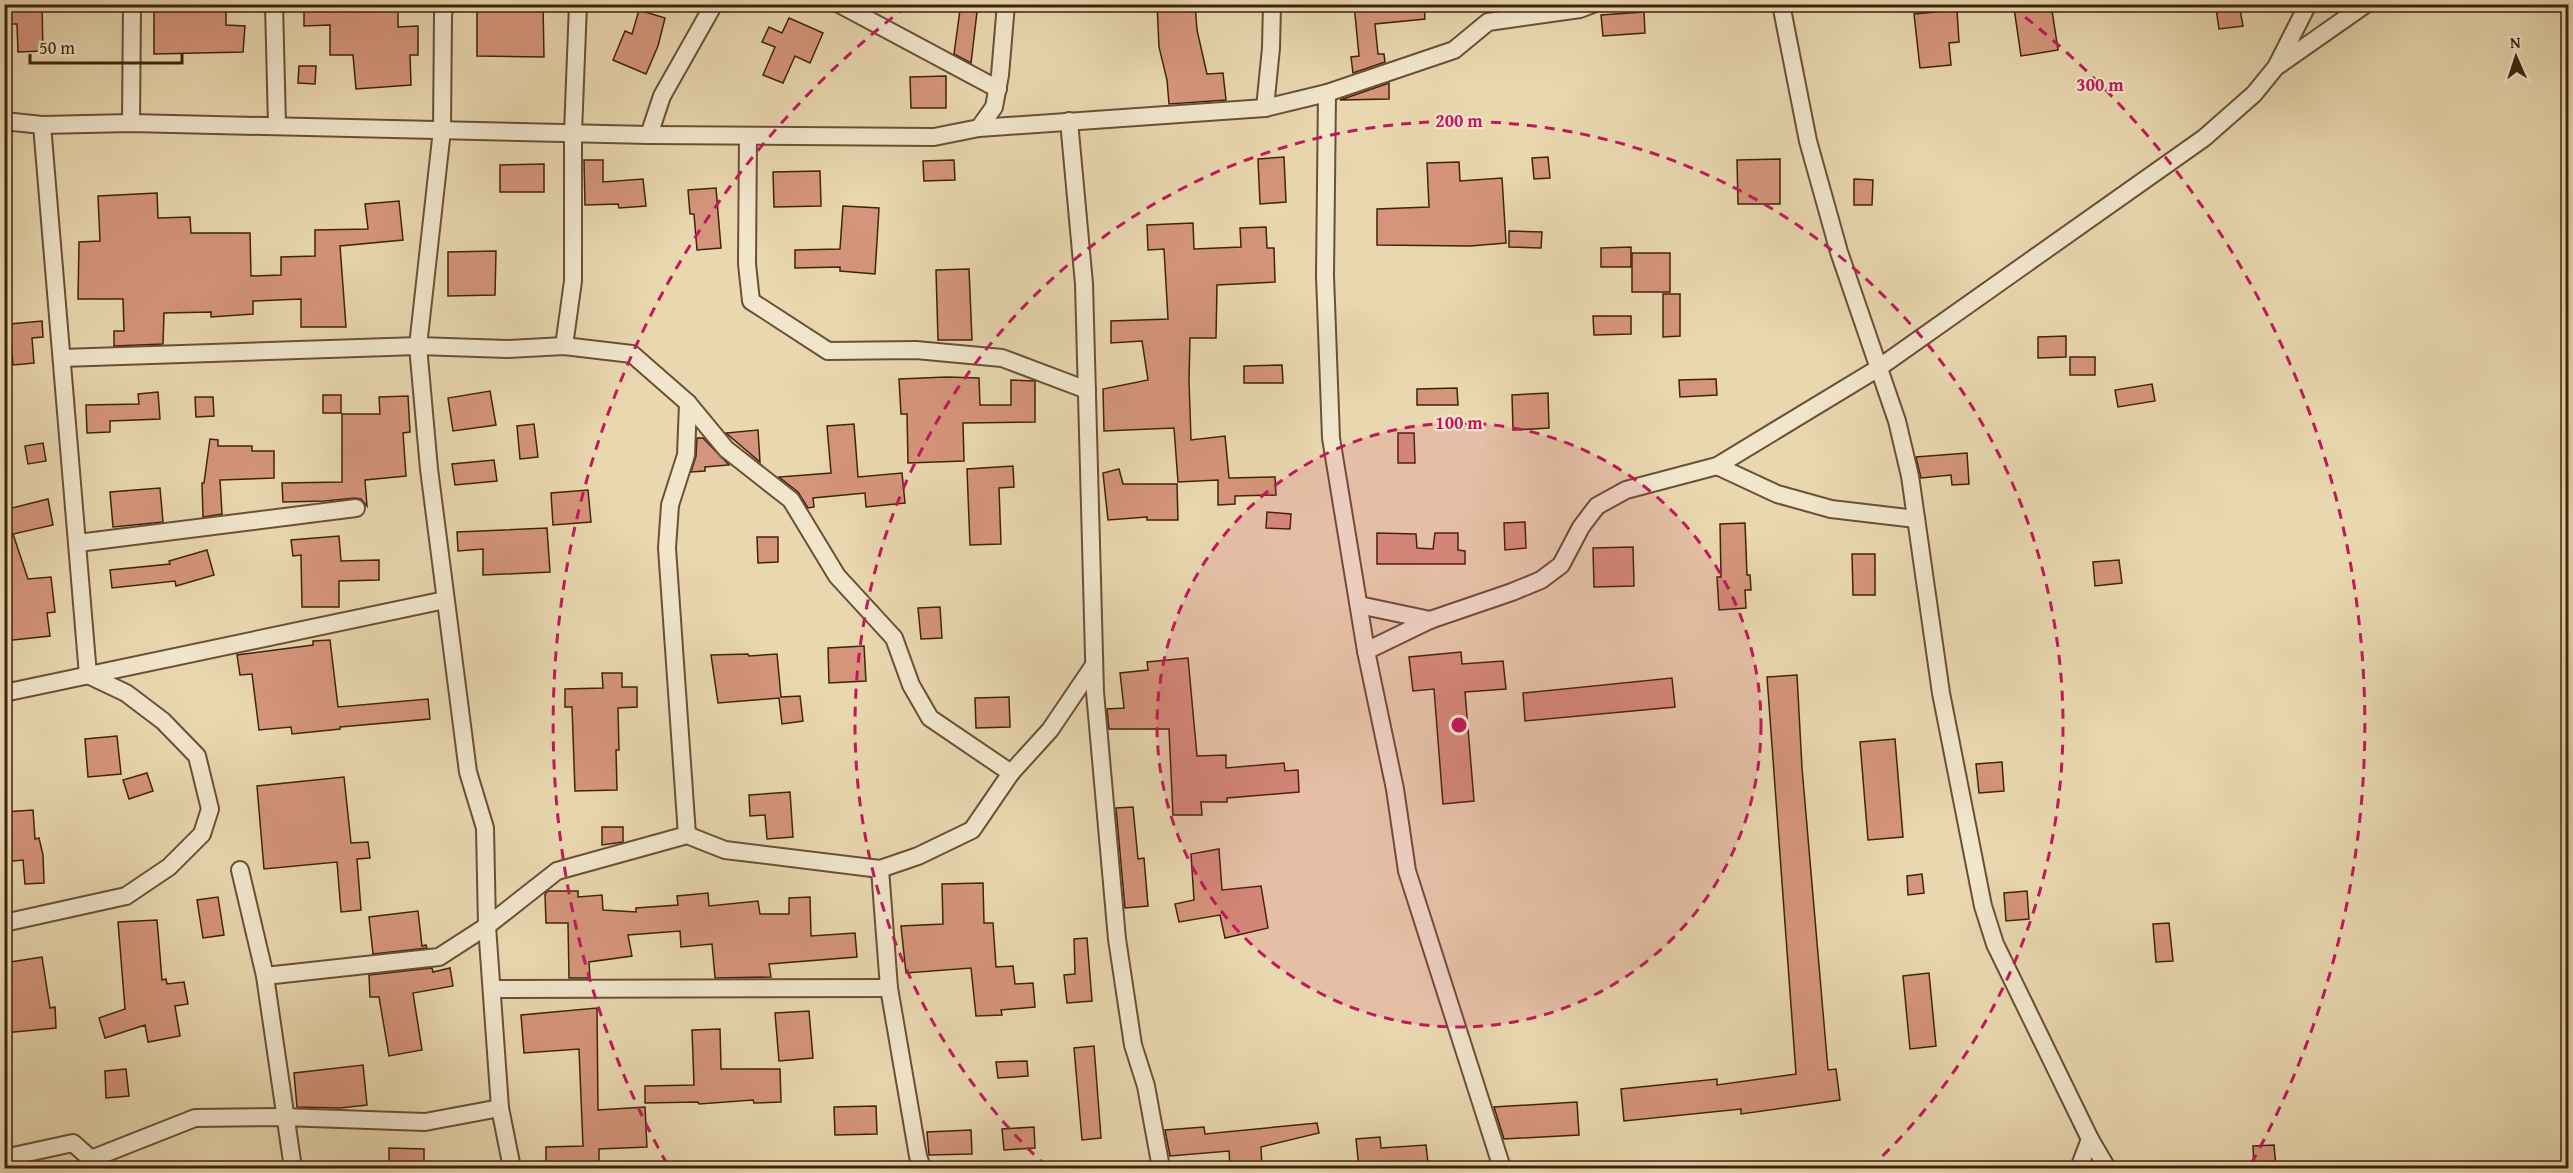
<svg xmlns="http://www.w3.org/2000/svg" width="2573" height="1173" font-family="'Gentium Book Plus',serif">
<rect width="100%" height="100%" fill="#e9d7b0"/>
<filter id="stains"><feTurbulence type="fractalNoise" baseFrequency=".00333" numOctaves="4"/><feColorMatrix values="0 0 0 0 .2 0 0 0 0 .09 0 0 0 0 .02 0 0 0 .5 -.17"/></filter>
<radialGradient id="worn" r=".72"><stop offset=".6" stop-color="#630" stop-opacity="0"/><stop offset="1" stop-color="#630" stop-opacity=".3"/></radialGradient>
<g fill="#d5957c" stroke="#3f230d" stroke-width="1.5">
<polygon points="4,4 42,4 43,51 18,52 17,24 4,24"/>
<polygon points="154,4 226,4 226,25 245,26 243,52 154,54"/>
<polygon points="304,4 398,4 398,27 418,26 418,55 410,55 411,85 356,89 353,55 330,55 330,25 304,26"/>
<polygon points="477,4 543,4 544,57 477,56"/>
<polygon points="1157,4 1195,4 1197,30 1207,74 1223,73 1226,100 1169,104 1167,80 1159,47"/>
<polygon points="1354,4 1424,4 1425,19 1375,24 1378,54 1384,54 1385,62 1353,73 1351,57 1359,56"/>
<polygon points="2033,4 2051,4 2058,50 2021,56 2014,8"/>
<polygon points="2239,4 2243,26 2219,29 2216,8"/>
<polygon points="639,10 665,18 658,46 646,74 613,60 625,31 632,34"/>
<polygon points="960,10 977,12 971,63 954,54"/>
<polygon points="1957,10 1959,42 1949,43 1951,65 1920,68 1914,14"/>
<polygon points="1644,12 1645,33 1603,36 1601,15"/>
<polygon points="789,18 823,33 810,63 795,56 783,83 763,75 775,47 762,42 769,27 782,33"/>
<polygon points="299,66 316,66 315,84 298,83"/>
<polygon points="946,76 946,108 911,108 910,77"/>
<polygon points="1389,83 1389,99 1340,100"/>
<polygon points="1284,157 1286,202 1260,204 1258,159"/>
<polygon points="1548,157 1550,178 1534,179 1532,158"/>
<polygon points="1780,159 1780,204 1738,204 1737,160"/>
<polygon points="584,160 603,160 603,182 643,179 646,206 619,208 618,204 585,205"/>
<polygon points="954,160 955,180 924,181 923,161"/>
<polygon points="1459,162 1460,181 1502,178 1506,243 1470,246 1377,245 1377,209 1429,207 1427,163"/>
<polygon points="544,164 544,192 500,192 500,165"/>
<polygon points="820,171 821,206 774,207 773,172"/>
<polygon points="1854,179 1873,180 1872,205 1854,205"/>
<polygon points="716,188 721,248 697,250 694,214 690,214 688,190"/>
<polygon points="157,193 158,218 190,217 191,233 250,233 251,276 281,275 281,257 315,256 315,230 368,229 365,204 399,201 403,240 340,246 346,327 301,327 301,299 253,301 253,314 211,317 211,312 164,313 163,344 114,346 114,331 124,331 123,299 78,299 79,242 100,241 98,196"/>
<polygon points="843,206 879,208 875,274 840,271 840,267 795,268 795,250 840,249"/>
<polygon points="1193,223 1194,249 1241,247 1240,228 1266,227 1267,248 1274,248 1275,282 1217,285 1216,338 1190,338 1189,380 1191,440 1225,436 1229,478 1275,477 1276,495 1235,496 1235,504 1218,505 1218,480 1178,482 1174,428 1104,431 1103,389 1148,380 1142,341 1111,343 1111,321 1168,319 1164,249 1148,250 1147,225"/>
<polygon points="1509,231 1542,232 1541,248 1509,247"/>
<polygon points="1631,247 1631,267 1601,267 1601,248"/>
<polygon points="496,251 495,295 448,296 448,252"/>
<rect x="1632" y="253" width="38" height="39"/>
<polygon points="969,269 972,340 938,340 936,270"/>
<polygon points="1663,294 1680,294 1680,336 1663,337"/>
<polygon points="1593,316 1631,316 1631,334 1594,335"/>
<polygon points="42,321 43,337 32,338 34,363 13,365 10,324"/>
<polygon points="2066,336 2066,357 2038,358 2038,337"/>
<rect x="2070" y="357" width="25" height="18"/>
<polygon points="1282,365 1283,383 1244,383 1244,366"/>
<polygon points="947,377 979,378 980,405 1011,405 1011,380 1035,381 1035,422 963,423 964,461 908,463 907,414 901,414 899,379"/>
<polygon points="1716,379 1717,395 1680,397 1679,380"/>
<polygon points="2152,384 2155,401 2118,407 2115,390"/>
<polygon points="1457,388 1458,405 1417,405 1417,389"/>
<polygon points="490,391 496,425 453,431 448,398"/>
<polygon points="158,392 160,419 110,421 110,432 87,433 86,405 139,404 138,394"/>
<polygon points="1548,393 1549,428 1513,430 1512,395"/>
<rect x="323" y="395" width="18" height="18"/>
<polygon points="408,396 410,432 403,433 406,476 365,480 367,506 361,499 355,498 325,501 283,502 282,483 342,482 342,414 380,414 379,397"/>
<polygon points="195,397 213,397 214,416 196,417"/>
<polygon points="534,424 538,457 520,459 517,426"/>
<polygon points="854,424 858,477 902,473 905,503 866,507 865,493 813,498 814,507 808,508 798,492 779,477 831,473 827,426"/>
<polygon points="758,430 760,462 726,433"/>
<polygon points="1398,433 1414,433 1415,463 1398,463"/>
<polygon points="697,438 703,438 729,465 705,467 705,471 691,472 696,456"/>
<polygon points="210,439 218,440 218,446 252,446 252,451 274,451 274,478 220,480 222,514 203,517 202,483 204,483"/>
<polygon points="43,443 46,461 28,464 25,446"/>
<polygon points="1967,453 1969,484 1952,485 1951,475 1921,478 1916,457"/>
<polygon points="494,460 497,481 455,485 452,464"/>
<polygon points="1013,466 1014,487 999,488 1001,544 970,545 967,469"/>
<polygon points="1119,469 1123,484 1177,484 1178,520 1147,520 1147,517 1108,520 1103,473"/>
<polygon points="160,488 163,522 113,527 110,492"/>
<polygon points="588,490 591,522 553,525 551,493"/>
<polygon points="48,499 53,525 13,534 28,579 51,577 55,612 47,613 50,636 4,641 4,510"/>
<polygon points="1267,512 1291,514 1290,529 1266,528"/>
<polygon points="1525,522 1526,548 1505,550 1504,523"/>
<polygon points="1745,523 1747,575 1750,575 1751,590 1745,590 1746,608 1719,610 1717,577 1721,577 1720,524"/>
<polygon points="547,528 550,572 483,575 483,549 458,551 457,532"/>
<polygon points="1377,533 1416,534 1417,548 1433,549 1435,533 1458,533 1458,550 1465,551 1465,564 1377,564"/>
<polygon points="339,536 341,561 379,560 379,580 339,581 339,607 302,607 301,555 293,556 291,540"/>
<polygon points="757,537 778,537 778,562 758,563"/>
<polygon points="1633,547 1634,586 1594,587 1593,548"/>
<polygon points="207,550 214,575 176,586 175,581 112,588 110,570 170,564 169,561"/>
<polygon points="1852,554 1875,554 1875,595 1853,595"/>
<polygon points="2119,560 2122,583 2095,586 2093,562"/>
<polygon points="940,607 942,638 921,639 918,608"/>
<polygon points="330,640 338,707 428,699 430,719 340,727 340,729 292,734 291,727 259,730 252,674 240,675 237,655 313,645 313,641"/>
<polygon points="864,646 866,681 829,683 828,648"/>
<polygon points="1461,652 1462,664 1503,661 1506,689 1465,692 1474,801 1443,804 1434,689 1413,691 1409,657"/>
<polygon points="748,654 749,656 777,654 781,697 800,696 803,721 782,724 779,698 718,703 711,655"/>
<polygon points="1188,658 1197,756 1226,755 1226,768 1284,763 1285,771 1298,770 1299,792 1227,798 1227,802 1201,802 1202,815 1173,815 1169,729 1109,729 1107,709 1124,708 1120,673 1148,670 1147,662"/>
<polygon points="602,673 622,673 622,687 637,687 637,707 618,708 619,750 616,750 617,790 575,791 572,707 565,707 565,689 603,688"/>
<polygon points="1797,675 1802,768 1828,1070 1836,1069 1840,1100 1741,1114 1741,1109 1624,1121 1621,1089 1717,1079 1717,1085 1796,1074 1767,677"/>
<polygon points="1672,678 1675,707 1525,721 1523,693"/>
<polygon points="1009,697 1010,727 976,728 975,698"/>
<polygon points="117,736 121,774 88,777 85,739"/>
<polygon points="1895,739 1903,837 1868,840 1860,742"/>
<polygon points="2002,762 2004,791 1979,793 1976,764"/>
<polygon points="147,773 153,791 129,799 123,780"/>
<polygon points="344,777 351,843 368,842 370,858 357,859 361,910 341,912 337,862 264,869 257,786"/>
<polygon points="790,792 793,837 767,839 765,815 750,816 749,795"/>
<polygon points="1133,807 1138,859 1144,858 1148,906 1125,908 1116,808"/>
<polygon points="33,810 35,839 39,838 43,855 44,883 25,884 23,860 4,862 4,812"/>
<polygon points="602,827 623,827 623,842 602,845"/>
<polygon points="1219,849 1222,890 1261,886 1268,928 1225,938 1220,915 1179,922 1175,904 1194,900 1191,854"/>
<polygon points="1922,874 1924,893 1908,895 1907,876"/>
<polygon points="983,883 984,923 993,923 996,967 1013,966 1015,984 1033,983 1035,1007 1001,1010 1002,1015 976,1016 971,968 906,973 901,926 943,924 942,884"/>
<polygon points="548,891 578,891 578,897 602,895 603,910 636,912 636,908 678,905 677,896 708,893 709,906 758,901 760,914 789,914 789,898 810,897 811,936 855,933 857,957 769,964 771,977 715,978 712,944 681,947 680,931 628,935 632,956 589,962 590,978 569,978 568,923 546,923 545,894"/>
<polygon points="2027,891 2029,919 2006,921 2004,893"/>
<polygon points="218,897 224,935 203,938 197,900"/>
<polygon points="418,911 422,946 426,945 427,948 373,954 369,917"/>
<polygon points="157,920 162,980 166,979 167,984 184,982 188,1004 175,1006 180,1036 148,1042 145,1025 105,1038 99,1018 125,1009 118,922"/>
<polygon points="2169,923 2173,961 2156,962 2153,924"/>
<polygon points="1087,938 1092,1001 1067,1003 1064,975 1075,974 1074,939"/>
<polygon points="42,957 50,1008 55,1007 56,1028 4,1033 4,963"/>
<polygon points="432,968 433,972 450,968 453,986 413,993 422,1050 389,1056 379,997 370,997 369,975"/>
<polygon points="1929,973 1936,1046 1910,1049 1903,976"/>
<polygon points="597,1008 598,1110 645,1107 647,1147 599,1149 599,1168 546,1168 546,1147 583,1146 579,1049 524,1053 521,1015"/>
<polygon points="809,1011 813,1058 779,1061 775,1013"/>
<polygon points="720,1029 721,1069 780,1069 781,1102 754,1103 753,1100 699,1104 698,1102 645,1103 645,1086 694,1085 692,1030"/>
<polygon points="1094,1046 1101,1138 1082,1140 1074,1048"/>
<polygon points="1027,1061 1028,1076 998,1078 996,1062"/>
<polygon points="363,1065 367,1105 340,1108 297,1107 294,1073"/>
<polygon points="126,1069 129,1096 106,1098 105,1071"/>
<polygon points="1577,1102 1579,1135 1504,1139 1494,1107"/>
<polygon points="876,1106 877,1134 835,1135 834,1107"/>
<polygon points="1317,1123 1319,1133 1261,1147 1262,1168 1230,1168 1229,1151 1170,1156 1165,1130 1204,1127 1205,1134"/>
<polygon points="1034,1127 1035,1148 1004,1150 1002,1129"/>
<polygon points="971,1130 972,1154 929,1155 927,1132"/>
<polygon points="1380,1137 1381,1148 1426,1145 1428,1163 1419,1164 1420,1168 1359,1168 1356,1139"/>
<polygon points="2274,1145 2276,1167 2254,1168 2253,1146"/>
<polygon points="389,1148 424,1149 424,1167 389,1167"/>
</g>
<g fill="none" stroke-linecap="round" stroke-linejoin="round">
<g stroke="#6a5036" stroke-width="20">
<g id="street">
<polyline points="274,4 277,126"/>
<polyline points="445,4 443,15 442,130 418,346 429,469 468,772 485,828 487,926 500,1108 512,1168"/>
<polyline points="839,4 998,89"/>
<polyline points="1781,4 1808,141 1839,252 1897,421 1910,476 1941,693 1983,906 1995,944 2090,1139 2107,1168"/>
<polyline points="2279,65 2366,4"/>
<polyline points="1327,93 1325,276 1331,438 1366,651 1395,789 1407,871 1502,1168"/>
<polyline points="1265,108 1271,48 1272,4"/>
<polyline points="4,121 42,125 131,123 649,135 934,137 979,128 994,107 1000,75 1006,4"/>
<polyline points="1069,121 1084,284 1095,692 1117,939 1133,1045 1146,1086 1161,1168"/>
<polyline points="131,123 132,4"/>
<polyline points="42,125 88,675"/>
<polyline points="979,128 1265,108 1327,93 1454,50 1488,22 1580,9 1593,4"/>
<polyline points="649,135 662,96 714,4"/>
<polyline points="748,136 747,264 751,301 828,351 916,350 1002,358 1087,390"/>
<polyline points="564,346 573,281 573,133 578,4"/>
<polyline points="62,358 418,346 507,349 564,346 632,354 688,403 726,449 791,500 837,576 894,638 911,685 930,718 1011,773"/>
<polyline points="1717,466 1777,494 1831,509 1916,519"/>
<polyline points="78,543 356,508"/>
<polyline points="1359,605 1430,620"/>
<polyline points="1366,651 1430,620 1512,592 1541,580 1561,565 1581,527 1597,506 1626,490 1717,466 1877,369 2204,138 2254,94 2276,67 2308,4"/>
<polyline points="4,693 445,600"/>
<polyline points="687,835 667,548 670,505 686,455 688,403"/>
<polyline points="880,869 889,988 918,1156 922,1168"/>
<polyline points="240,870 265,976 293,1168"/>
<polyline points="4,923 126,896 169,867 202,834 210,809 197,756 163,721 126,693 88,675"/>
<polyline points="265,976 439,957 487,926 557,871 687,835 725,850 880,869 918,856 972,830 1011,773 1050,730 1094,665"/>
<polyline points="492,989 889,988"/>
<polyline points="4,1158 73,1143 91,1159 93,1168"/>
<polyline points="91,1159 195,1118 283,1117 425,1122 500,1108"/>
<polyline points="2079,1168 2090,1139"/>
</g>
</g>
<use href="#street" stroke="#f1e5cc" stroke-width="16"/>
</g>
<circle cx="1459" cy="725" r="302" fill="#c2185b" fill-opacity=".12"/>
<g fill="none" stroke="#c2185b" stroke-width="3" stroke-dasharray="10 8">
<circle cx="1459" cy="725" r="302"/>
<path d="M1047 1167A604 604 0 1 1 1871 1167"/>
<path d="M667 1164A906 906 0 0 1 907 6M2011 6A906 906 0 0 1 2251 1164"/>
</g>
<circle cx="1459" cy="725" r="9" fill="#c2185b" stroke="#f1e5cc" stroke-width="3"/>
<g font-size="18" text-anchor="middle" font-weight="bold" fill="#c2185b" stroke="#f1e5cc" stroke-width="4.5" stroke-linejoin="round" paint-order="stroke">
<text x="2100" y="91">300 m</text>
<text x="1459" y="127">200 m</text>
<text x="1459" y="429">100 m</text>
</g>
<rect width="2573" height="1173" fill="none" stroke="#e9d7b0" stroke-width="24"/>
<rect x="6" y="6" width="2561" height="1161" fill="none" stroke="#3f230d" stroke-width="3"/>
<rect x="12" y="12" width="2549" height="1149" fill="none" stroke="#3f230d" stroke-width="1.5"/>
<g transform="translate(2516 57) rotate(357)" stroke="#f1e5cc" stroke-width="4.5" paint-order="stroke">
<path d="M0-4.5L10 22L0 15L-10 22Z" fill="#3f230d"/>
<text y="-9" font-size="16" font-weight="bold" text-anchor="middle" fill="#3f230d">N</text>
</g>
<path d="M30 54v9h152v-9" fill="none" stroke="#3f230d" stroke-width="3"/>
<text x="39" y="54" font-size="18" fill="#3f230d" stroke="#f1e5cc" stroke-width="4.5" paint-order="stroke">50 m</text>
<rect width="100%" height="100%" filter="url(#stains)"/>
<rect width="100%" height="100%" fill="url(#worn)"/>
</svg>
